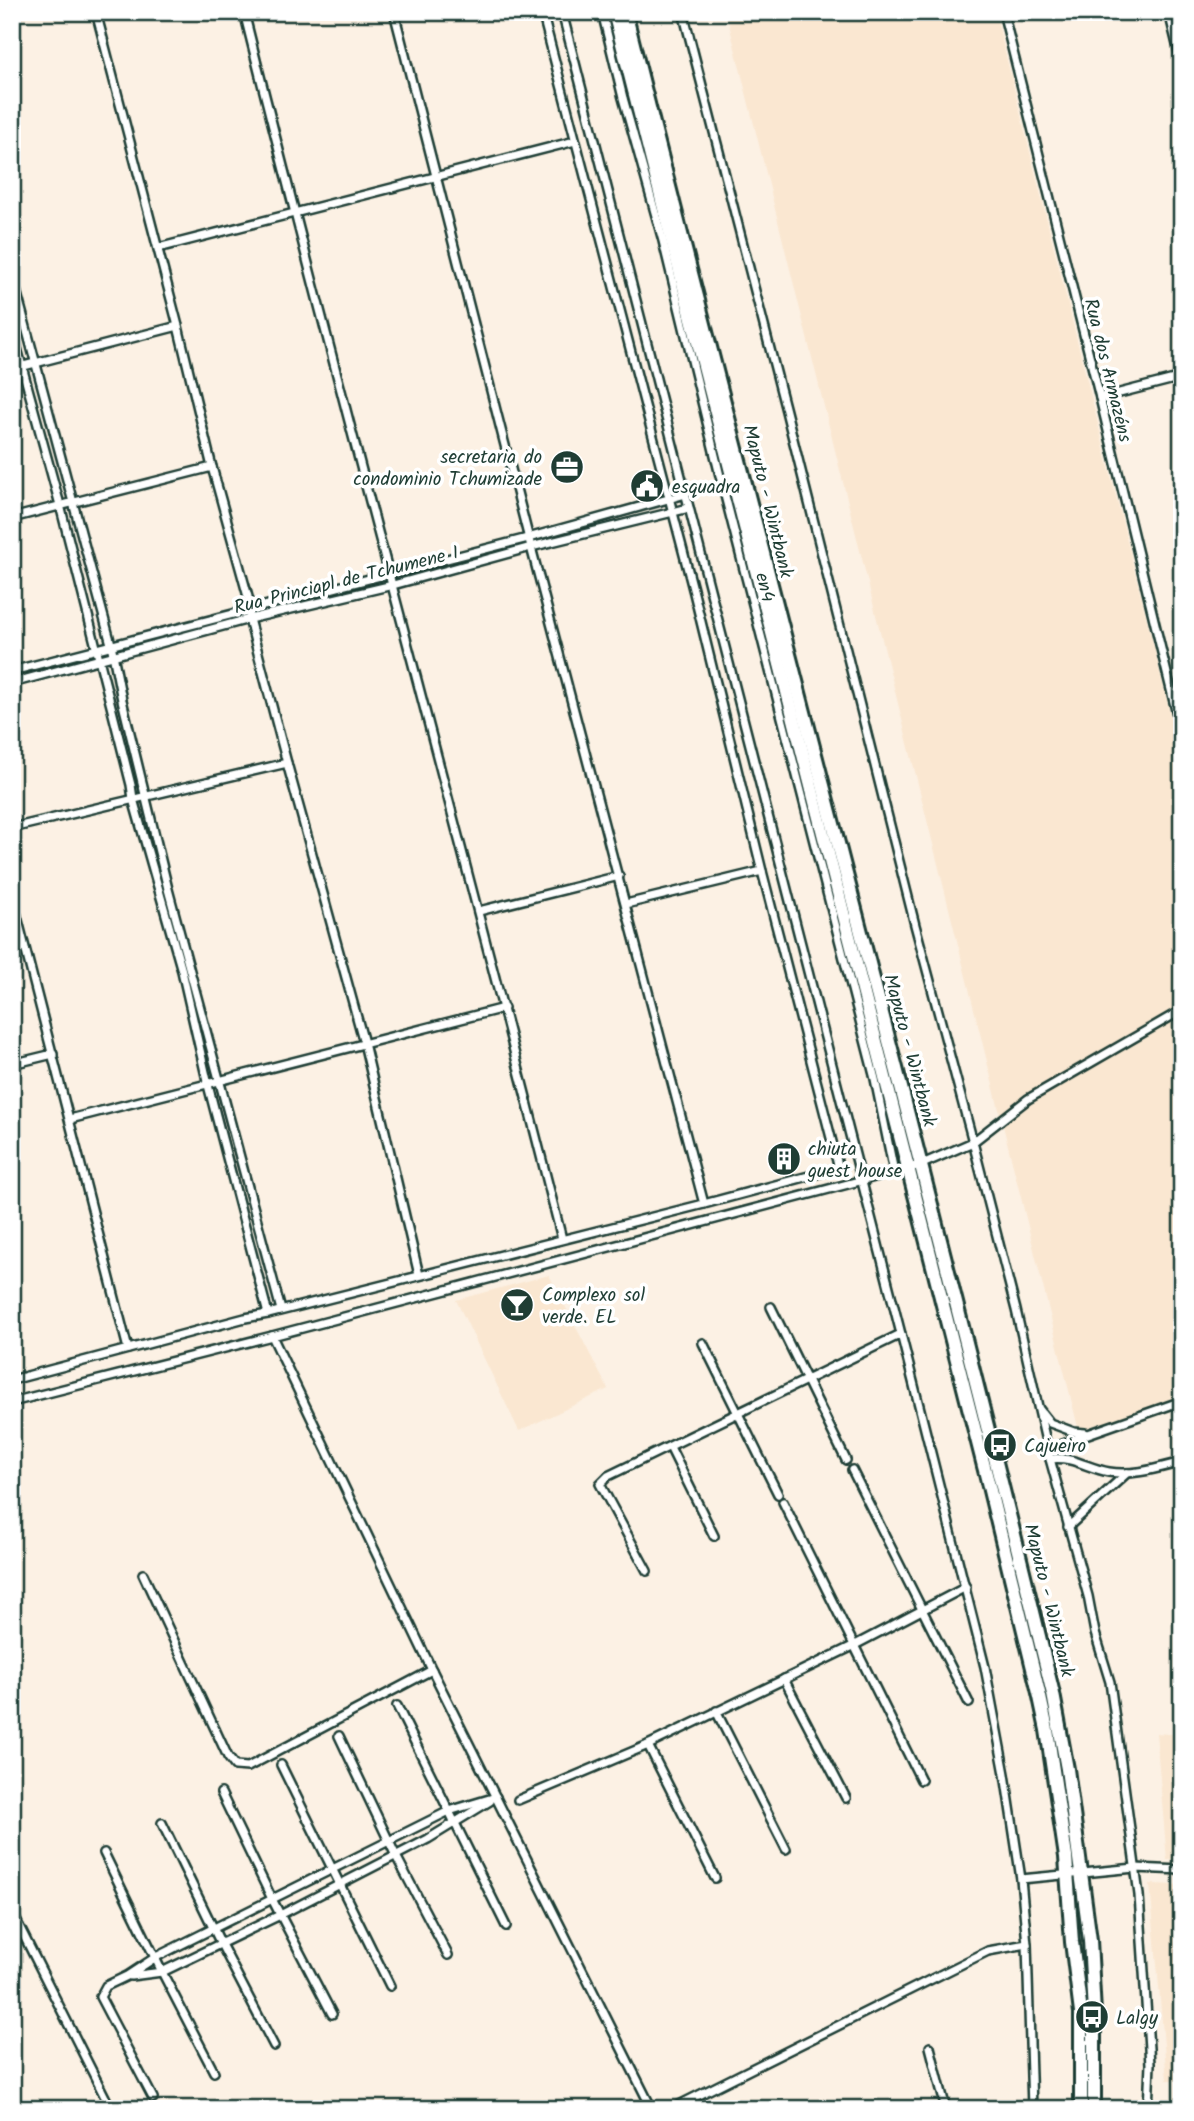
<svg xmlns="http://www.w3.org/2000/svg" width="1194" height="2121" font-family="Kalam,sans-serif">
<rect width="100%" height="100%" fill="#fcf1e4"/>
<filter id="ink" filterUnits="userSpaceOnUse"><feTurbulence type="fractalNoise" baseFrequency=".0143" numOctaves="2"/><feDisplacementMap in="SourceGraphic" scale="14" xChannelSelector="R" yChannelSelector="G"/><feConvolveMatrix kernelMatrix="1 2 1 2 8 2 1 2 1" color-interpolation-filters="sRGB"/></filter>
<g filter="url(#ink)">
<g fill="#fae7d1">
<polygon points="726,12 995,12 1155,652 1182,762 1182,1396 1079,1431"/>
<polygon points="549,1275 608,1389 519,1431 456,1300"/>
<polygon points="1156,1733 1182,1735 1182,1861 1167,1860"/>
<polygon points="1150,1884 1182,1885 1182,2080 1167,2080"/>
</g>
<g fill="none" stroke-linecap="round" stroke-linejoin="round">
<g stroke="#1f3d34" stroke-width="12">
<g id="minor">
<polyline points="96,12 178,326 212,467 250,604 249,619 287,763 364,1043 419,1275"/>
<path d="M244,12C346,422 459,829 562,1239"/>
<polyline points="394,12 531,547 704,1204"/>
<polyline points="562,12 901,1334 985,1667 1005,1774 1021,1879 1027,1944 1032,2109"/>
<polyline points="602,12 623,98 663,241 721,480 875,1079 894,1172"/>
<polyline points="683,12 786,411 915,925 973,1142 1016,1310 1050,1459 1088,1596 1095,1633 1110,1682 1139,1895 1150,2064 1148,2109"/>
<polyline points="1003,12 1100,398 1182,735"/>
<polyline points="1169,12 1182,65"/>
<polyline points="158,248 575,141"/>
<polyline points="12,275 111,644 122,700 168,889 281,1310"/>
<polyline points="12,330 60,505 131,785 133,799 182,971 208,1085 268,1314"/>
<polyline points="12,369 178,326"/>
<polyline points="1100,398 1182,377"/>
<polyline points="12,518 212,467"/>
<polyline points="12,671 528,538 686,494"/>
<polyline points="12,683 249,619 393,585 531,547 689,508"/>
<polyline points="12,828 287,763"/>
<polyline points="12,897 128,1349"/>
<polyline points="626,904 762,871"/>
<polyline points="479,911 619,876"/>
<polyline points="12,1064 53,1054"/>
<polyline points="70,1119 504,1008"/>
<polyline points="771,1307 846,1460"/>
<polyline points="272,1336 432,1670 652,2109"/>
<polyline points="703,1343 778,1494"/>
<polyline points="12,1380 245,1318 268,1314 704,1204 835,1169 838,1165 762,871 694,593 542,12"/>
<polyline points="12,1402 272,1336 920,1165 973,1142 1028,1099 1182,1010"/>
<polyline points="1039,1409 1050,1423 1074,1432 1085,1433"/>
<polyline points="670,1447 714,1536"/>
<polyline points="1048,1450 1088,1434 1182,1401"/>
<path d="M1050,1459C1073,1456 1087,1468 1109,1472C1134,1476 1158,1468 1182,1462"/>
<polyline points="852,1470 969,1703"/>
<polyline points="783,1502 921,1780"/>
<polyline points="1068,1527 1127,1473"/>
<polyline points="647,1571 600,1484 608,1476 901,1334"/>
<polyline points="143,1574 228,1757 235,1766 248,1767 432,1670"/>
<polyline points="784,1679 846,1798"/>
<polyline points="397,1706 506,1926"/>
<polyline points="716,1711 786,1849"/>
<polyline points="339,1736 396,1856 448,1955"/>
<polyline points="648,1745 715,1878"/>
<polyline points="281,1765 390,1986"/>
<polyline points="221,1793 272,1899 332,2014"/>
<polyline points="518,1800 648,1745 855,1645 966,1587"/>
<polyline points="162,1823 221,1944 274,2046"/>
<polyline points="104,1853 162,1972 214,2072"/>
<polyline points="1021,1879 1135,1868 1182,1870"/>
<polyline points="12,1912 111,2109"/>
<polyline points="131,1976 162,1972 280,1915 428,1839 490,1801"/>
<polyline points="930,2047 946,2109"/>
<polyline points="153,2098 100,1997 106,1986 127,1976 156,1957 449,1811 496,1797"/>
<polyline points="673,2108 988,1951 1027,1944"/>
</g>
</g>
<g stroke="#1f3d34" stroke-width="18">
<g id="trunk">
<polyline points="614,12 987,1478 1040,1697 1047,1730 1066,1857 1072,1942 1081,2013 1081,2109"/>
<path d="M625,12C765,574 917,1132 1053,1694L1067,1769L1090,1940L1094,2013V2109"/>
</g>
</g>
<use href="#minor" stroke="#fff" stroke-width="7"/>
<use href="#trunk" stroke="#fff" stroke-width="12"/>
</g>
</g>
<defs>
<g id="office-disc" transform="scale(1.75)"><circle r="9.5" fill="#1f3d34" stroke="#fff"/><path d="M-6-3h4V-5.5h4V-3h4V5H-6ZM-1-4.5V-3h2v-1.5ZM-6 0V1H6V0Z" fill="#fff"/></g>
<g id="civic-disc" transform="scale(1.75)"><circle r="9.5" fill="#1f3d34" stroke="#fff"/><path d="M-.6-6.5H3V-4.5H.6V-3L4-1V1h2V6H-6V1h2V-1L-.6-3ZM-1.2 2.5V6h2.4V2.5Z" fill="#fff"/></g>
<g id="building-disc" transform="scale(1.75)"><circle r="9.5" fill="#1f3d34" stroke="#fff"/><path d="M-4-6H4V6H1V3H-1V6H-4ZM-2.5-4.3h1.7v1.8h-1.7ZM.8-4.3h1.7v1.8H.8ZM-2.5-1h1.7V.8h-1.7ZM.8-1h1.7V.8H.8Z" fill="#fff"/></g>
<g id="bar-disc" transform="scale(1.75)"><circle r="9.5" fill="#1f3d34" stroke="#fff"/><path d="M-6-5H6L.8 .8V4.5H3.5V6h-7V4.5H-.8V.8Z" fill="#fff"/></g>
<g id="bus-disc" transform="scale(1.75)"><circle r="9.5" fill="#1f3d34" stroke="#fff"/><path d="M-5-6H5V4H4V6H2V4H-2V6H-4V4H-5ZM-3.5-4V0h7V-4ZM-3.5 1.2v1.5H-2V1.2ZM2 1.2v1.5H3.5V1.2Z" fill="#fff"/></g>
</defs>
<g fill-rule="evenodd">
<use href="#office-disc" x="567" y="467"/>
<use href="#civic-disc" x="647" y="486"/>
<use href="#building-disc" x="784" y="1159"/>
<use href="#bar-disc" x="517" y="1305"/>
<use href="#bus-disc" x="1000" y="1445"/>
<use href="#bus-disc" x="1092" y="2017"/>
</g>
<g text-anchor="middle" stroke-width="7" stroke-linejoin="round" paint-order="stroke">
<g font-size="19" fill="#1f3d34" stroke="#fff">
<text transform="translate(1109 370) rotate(76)" y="7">Rua dos Armazéns</text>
<text transform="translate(769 501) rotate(76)" y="7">Maputo - Wintbank</text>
<text transform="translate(346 579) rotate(-14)" y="7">Rua Princiapl de Tchumene I</text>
<text transform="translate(766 587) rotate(76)" y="7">en4</text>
<text transform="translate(911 1050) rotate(75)" y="7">Maputo - Wintbank</text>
<text transform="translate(1050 1600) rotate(76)" y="7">Maputo - Wintbank</text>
</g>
<g font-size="19" fill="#1f3d34" stroke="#fff" text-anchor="start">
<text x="542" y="463" text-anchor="end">secretaria do<tspan x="542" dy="22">condominio Tchumizade</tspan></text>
<text x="672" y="493">esquadra</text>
<text x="808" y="1155">chiuta<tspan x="808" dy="22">guest house</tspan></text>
<text x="542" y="1301">Complexo sol<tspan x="542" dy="22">verde. EL</tspan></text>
<text x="1024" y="1452">Cajueiro</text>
<text x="1116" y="2024">Lalgy</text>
</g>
</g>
<rect width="1194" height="2121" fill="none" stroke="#fff" stroke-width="42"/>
<rect x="21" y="21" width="1152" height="2079" fill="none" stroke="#1f3d34" stroke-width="2.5" filter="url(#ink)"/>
</svg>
